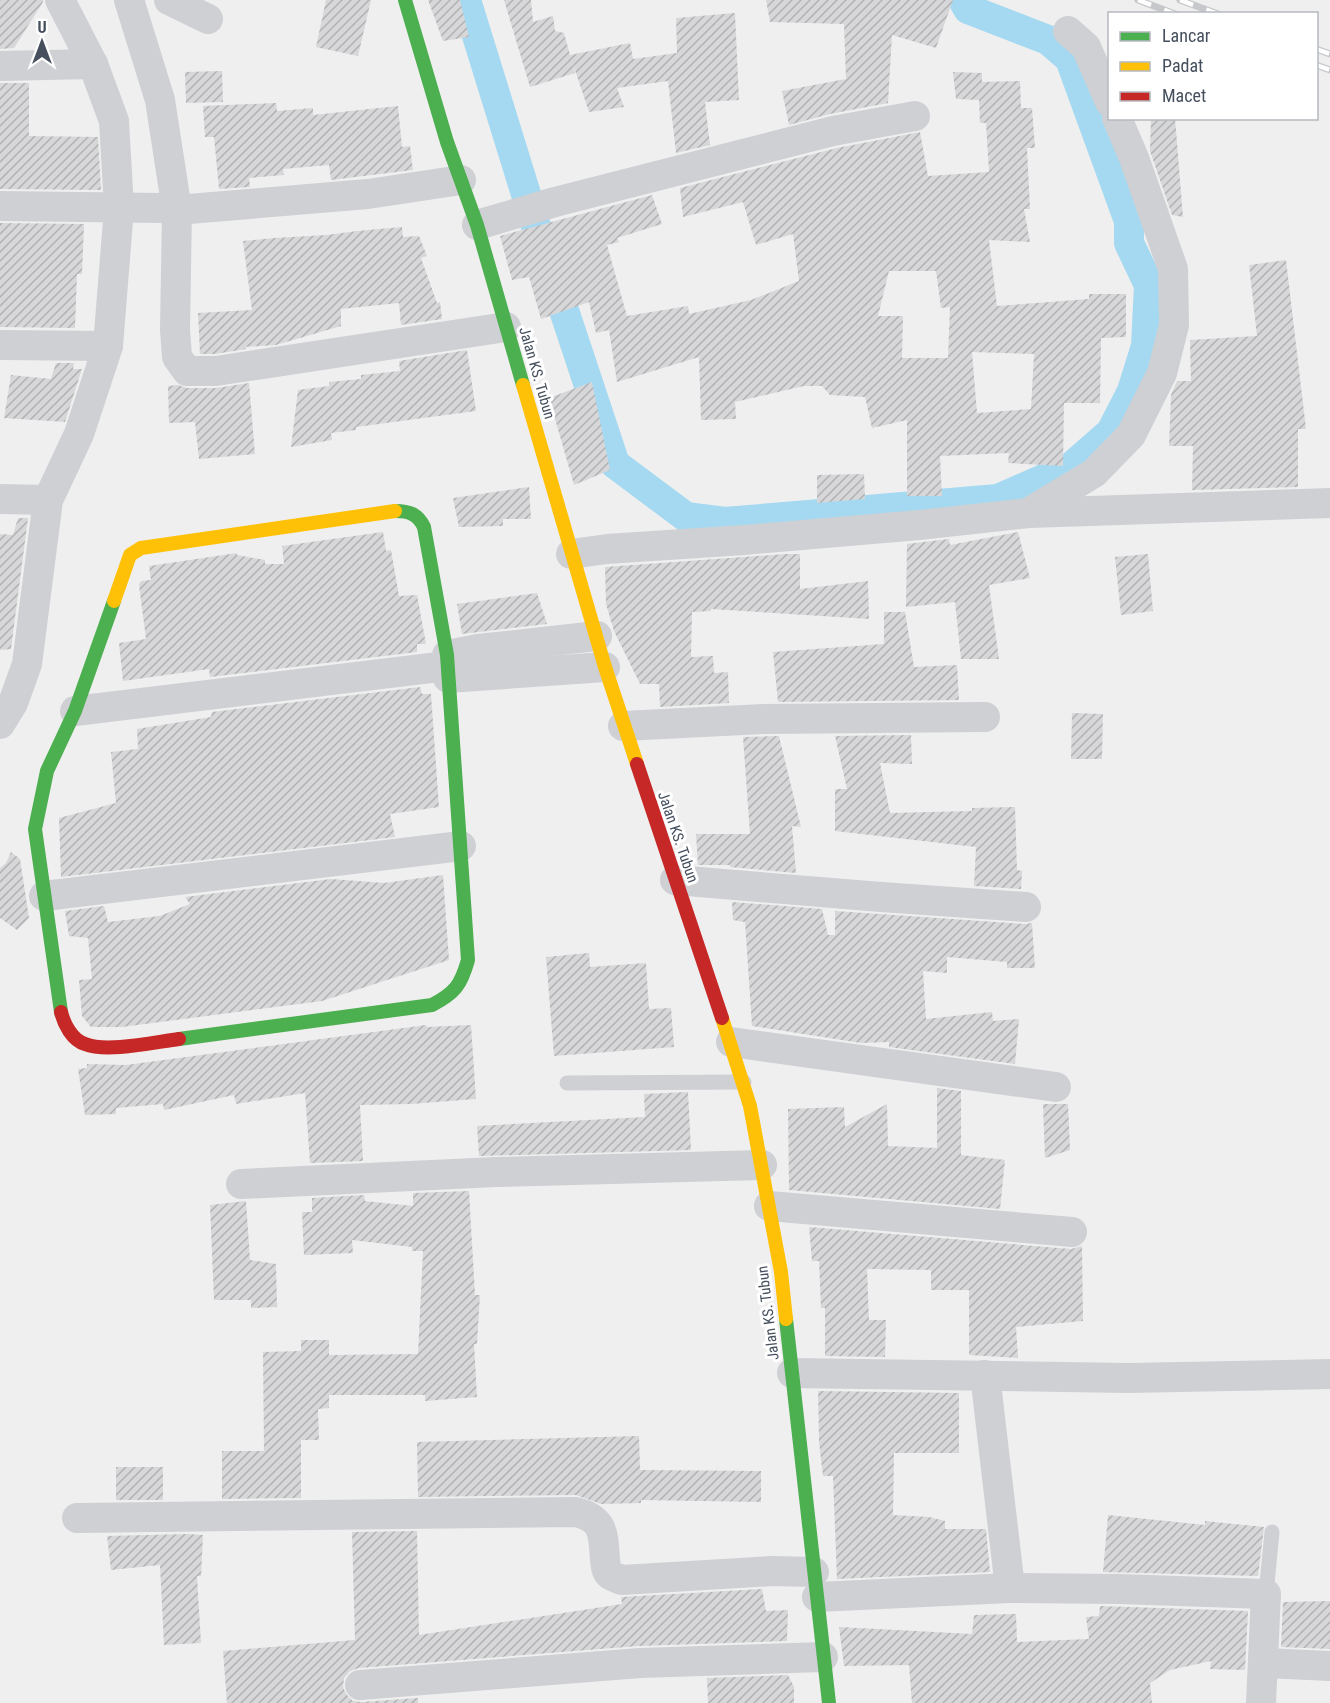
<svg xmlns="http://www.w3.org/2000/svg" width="1330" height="1703" font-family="'Roboto Condensed',sans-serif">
<defs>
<pattern id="building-hatch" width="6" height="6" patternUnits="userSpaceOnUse" patternTransform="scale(1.5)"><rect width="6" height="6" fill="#d7d7d9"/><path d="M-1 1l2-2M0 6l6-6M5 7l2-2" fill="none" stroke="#b0b1b3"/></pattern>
</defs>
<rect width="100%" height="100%" fill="#f0efef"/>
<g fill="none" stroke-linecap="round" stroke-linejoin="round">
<polyline stroke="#a4d9f1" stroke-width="30" points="466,0 534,220 615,464 686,517 725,522 998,499 1071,467 1111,432 1132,391 1146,346 1149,285 1129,243 1129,221 1070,59 1048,40 968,9 963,0"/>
</g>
<g fill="url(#building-hatch)" fill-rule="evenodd">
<polygon points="0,0 43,0 43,2 14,48 0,49"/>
<polygon points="326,0 371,0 358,56 316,47"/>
<polygon points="428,0 460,0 469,37 443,41"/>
<polygon points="504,0 531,0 533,22 553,16 555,31 564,33 570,55 630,43 633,59 677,53 676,18 735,13 739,100 705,102 710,145 676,153 668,81 617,88 624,107 589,112 573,64 575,73 530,87"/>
<polygon points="766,0 953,0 936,48 892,35 888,103 830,114 789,125 782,91 846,79 844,24 770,22"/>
<polygon points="222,71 223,102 186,103 185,72"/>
<path d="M953,72L982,73V82L1020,81L1021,108H1032L1035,148H1027L1030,209H1024L1030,242L989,240L997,306L1089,299V294H1126V337L1101,338L1100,403H1064L1063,466L1008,463L1009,453L940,456L942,496H907V420L872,428L865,397L830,395L822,386H804L735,402L736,419L701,420L699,357L617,382L609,330L596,333L589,302L541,319L529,277L512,280L500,236L652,195L662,224L617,238L619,242L607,245L627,316L688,306L689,314L751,300L799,281L793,234L756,245L743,202L683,217L680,188L837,148L920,132L928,176L989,172L986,123H980L979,100L956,99ZM889,271H936L941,308L950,307L948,358H902L903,316H878ZM972,352L1034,354L1031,409L977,413Z"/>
<polygon points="0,83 29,83 29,136 98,137 101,190 0,189"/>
<polygon points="276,103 277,111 313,108 313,115 398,106 402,147 410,146 413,170 331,180 329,165 283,169 284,175 249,178 250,187 219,189 214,137 205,137 203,106"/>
<polygon points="1151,118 1175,118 1183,217 1172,215 1150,151"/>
<polygon points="0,223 84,224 82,274 77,274 75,328 0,327"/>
<polygon points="402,227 403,237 419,236 427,256 421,258 437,303 440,302 442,319 401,325 399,303 341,309 341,326 276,345 245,347 246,349 215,354 200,354 198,313 252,310 243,241 274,238 327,235 357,231"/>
<polygon points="1286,260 1306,429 1298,429 1298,487 1192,490 1193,446 1169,446 1171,395 1177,381 1191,381 1190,340 1257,336 1249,265"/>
<polygon points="467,350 476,411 356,427 356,430 331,433 332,440 291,447 298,390 329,386 329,382 361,379 361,375 400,371 399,361"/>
<polygon points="56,363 74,363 73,369 82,369 65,422 4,418 11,375 51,379"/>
<polygon points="592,382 610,470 574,485 549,398"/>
<polygon points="249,383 255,454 199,459 195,422 169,423 168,386 178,385 187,388 216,388"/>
<polygon points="864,474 865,499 817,503 817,475"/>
<polygon points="529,487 531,519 503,519 503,526 459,527 453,498"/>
<polygon points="18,518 28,518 11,649 0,650 0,534 13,535"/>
<polygon points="383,532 386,551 391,550 399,596 417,595 426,644 417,644 417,652 210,677 209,669 123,681 119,643 146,639 139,585 141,581 151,580 149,566 237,553 237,555 265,560 265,564 284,564 282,546"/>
<polygon points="1018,532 1030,578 989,585 999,659 961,659 955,602 906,607 907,544 949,539 950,545"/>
<polygon points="785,554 800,554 800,589 868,581 869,619 711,609 711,611 692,612 691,657 713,656 714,673 728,672 729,703 660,707 659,684 640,684 614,631 606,604 605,567"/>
<polygon points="1148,554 1153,611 1121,615 1115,557"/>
<polygon points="537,593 547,624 462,634 457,604"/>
<polygon points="884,612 905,612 914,667 957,665 959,700 778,702 773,652 884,644"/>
<polygon points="420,687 422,694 431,694 439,807 390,814 395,837 61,877 59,818 116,803 111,752 138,749 137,729 211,717 212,712"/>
<polygon points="1072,713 1103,714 1102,759 1071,759"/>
<polygon points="911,735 912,764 880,763 890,813 972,811 972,808 1015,807 1017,870 1022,871 1021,889 974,886 976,847 835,831 835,789 847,789 835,736"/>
<polygon points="779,736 801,827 792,826 796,873 730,867 730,865 698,865 696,834 750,834 743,737"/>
<polygon points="11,852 20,859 29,918 17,930 0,918 0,868 6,863"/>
<polygon points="443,875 449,960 322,1001 122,1027 91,1027 82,1016 79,980 92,979 88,938 69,936 65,911 104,906 108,922 160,916 190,904 185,897 331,879 384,883"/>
<polygon points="732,902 822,909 828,935 835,935 835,911 1025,924 1032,923 1035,968 1007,968 1007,962 947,957 947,973 923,971 926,1019 992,1012 993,1021 1019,1019 1015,1064 889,1047 889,1042 861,1043 752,1026 745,922 733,920"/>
<polygon points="589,953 590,967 646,963 649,1009 671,1008 674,1047 554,1056 546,957"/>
<polygon points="426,1025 427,1027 471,1025 476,1099 411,1104 360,1105 363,1161 310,1163 305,1093 236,1104 234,1095 164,1110 163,1104 116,1108 116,1114 85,1115 78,1069 87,1068 87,1064 126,1065"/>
<polygon points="937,1088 961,1091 961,1155 1005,1160 1000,1209 789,1190 788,1109 844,1107 845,1127 887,1104 888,1146 937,1148"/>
<polygon points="688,1092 691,1150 479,1156 477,1126 645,1117 644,1094"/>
<polygon points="1043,1104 1068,1104 1070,1150 1045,1158"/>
<polygon points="469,1191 475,1295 480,1295 477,1344 474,1344 477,1397 425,1401 425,1395 329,1395 329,1408 318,1409 319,1440 301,1440 301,1498 222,1499 222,1451 264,1451 263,1352 301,1351 301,1340 329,1340 329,1355 418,1354 423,1251 412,1251 412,1247 352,1240 353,1253 304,1255 302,1212 312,1212 312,1198 364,1195 365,1201 413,1206 413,1193"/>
<polygon points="246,1201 250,1260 276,1264 277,1307 251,1308 251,1300 214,1300 210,1205"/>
<polygon points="809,1227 1071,1249 1082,1246 1083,1321 1016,1327 1018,1358 969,1355 969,1290 931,1290 931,1270 867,1269 869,1320 886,1320 885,1357 825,1356 825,1308 821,1308 819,1261 812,1261"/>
<polygon points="818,1391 959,1393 959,1453 894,1453 893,1515 929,1517 945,1521 945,1529 986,1529 990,1572 837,1579 833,1476 823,1476 819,1442"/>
<polygon points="639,1436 640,1470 761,1471 761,1502 641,1500 641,1503 601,1504 576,1495 418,1497 417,1442"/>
<rect x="116" y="1467" width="47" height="33"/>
<polygon points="1108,1515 1205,1525 1205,1521 1264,1527 1258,1576 1103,1572"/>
<polygon points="417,1531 419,1635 622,1604 621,1597 762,1589 766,1611 788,1610 787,1641 639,1646 359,1668 350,1671 344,1678 343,1687 346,1694 353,1701 361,1702 418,1698 418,1703 227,1703 223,1651 355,1640 352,1532"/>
<polygon points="187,1534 203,1535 201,1576 197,1576 201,1643 164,1645 160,1565 111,1570 107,1536"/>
<polygon points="1330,1601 1330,1649 1281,1647 1283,1602"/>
<polygon points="1100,1606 1248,1611 1245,1670 1210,1669 1211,1661 1170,1670 1150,1683 1152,1703 912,1703 909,1665 844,1666 839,1627 972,1634 974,1615 1016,1614 1017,1642 1089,1639 1086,1617 1099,1616"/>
<polygon points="788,1675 794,1687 794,1703 708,1703 707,1678"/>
</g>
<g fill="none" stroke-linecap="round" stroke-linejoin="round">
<g stroke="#ced0d4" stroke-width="15">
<polyline points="567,1083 744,1082"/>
<polyline points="1266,1594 1272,1532"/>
</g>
<g stroke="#ced0d4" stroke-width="30">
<polyline points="129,0 160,100 177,210 175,330 177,357 187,371 216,371 506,327"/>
<polyline points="169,0 208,19"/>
<polyline points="1068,31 1086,47 1110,102"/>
<polyline points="0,66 93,64"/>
<polyline points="0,206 162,208 177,210 368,194 461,180"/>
<polyline points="477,225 555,202 833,131 915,116"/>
<polyline points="0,345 108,346"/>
<polyline points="0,499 48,500"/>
<polyline points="1031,511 1094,473 1131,435 1162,373 1174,325 1173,269 1134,158 1117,118"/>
<polyline points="571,554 607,549 744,540 919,525 1029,513 1330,503"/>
<polyline points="447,655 478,649 597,636"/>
<polyline points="448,678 605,667"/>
<polyline points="75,711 447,666"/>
<polyline points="0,724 13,703 27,664 48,500 79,434 108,346 119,208 114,121 93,64 60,0"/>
<polyline points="623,726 764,719 985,717"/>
<polyline points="675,880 881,897 1026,907"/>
<polyline points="44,896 461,846"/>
<polyline points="731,1042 1056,1087"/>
<polyline points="241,1184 496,1172 762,1165"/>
<polyline points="769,1206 1072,1232"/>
<polyline points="792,1373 1128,1378 1330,1374"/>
<polyline points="985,1375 1010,1588"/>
<path d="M77,1518L576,1512C605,1519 603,1535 605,1560C606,1565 605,1570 609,1574C612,1577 617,1578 622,1580L772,1571L814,1572"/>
<polyline points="817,1597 1010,1588 1119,1589 1266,1594 1261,1703"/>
<polyline points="1263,1663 1330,1666"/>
<polyline points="360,1685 640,1663 823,1657"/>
</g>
<g stroke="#4caf50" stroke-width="14">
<polyline points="405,0 447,142 477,225 523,385"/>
<polyline points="61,1012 35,829 47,771 75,711 114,601"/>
<path d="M179,1039L432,1005C455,993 461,985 468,960L447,655L424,527C418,514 409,511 395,511"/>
<polyline points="786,1319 829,1703"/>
</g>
<g stroke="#ffc107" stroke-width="14">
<polyline points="523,385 605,667 637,764"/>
<polyline points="114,601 130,555 141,548 395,511"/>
<polyline points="722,1018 750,1106 781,1272 786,1319"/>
</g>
<g stroke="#c62828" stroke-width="14">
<polyline points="637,764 722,1018"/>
<path d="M61,1012C64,1024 72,1040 85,1044C107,1053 155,1042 179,1039"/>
</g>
<g stroke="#c6c8cb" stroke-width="7">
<g id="rail">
<polyline points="1138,0 1175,14"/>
<polyline points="1180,0 1218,14"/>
<polyline points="1316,49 1330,54"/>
<polyline points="1316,65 1330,70"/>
</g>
</g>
<use href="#rail" stroke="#fff" stroke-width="4.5" stroke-dasharray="14" stroke-linecap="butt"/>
</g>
<g text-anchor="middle" stroke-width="6" stroke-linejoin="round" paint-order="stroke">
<g font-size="15" fill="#454f5d" stroke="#fff">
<text transform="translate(537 373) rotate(74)" y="5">Jalan KS. Tubun</text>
<text transform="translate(678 837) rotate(71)" y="5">Jalan KS. Tubun</text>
<text transform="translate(768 1313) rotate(-97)" y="5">Jalan KS. Tubun</text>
</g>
</g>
<rect x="1108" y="12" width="210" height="108" fill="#ffffff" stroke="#b5b9be" stroke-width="1.5"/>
<rect x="1120" y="32" width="30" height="9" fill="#4caf50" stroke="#b5b9be" stroke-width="1.5"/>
<text x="1162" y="42" font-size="18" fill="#454f5d">Lancar</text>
<rect x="1120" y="62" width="30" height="9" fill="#ffc107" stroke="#b5b9be" stroke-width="1.5"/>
<text x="1162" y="72" font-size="18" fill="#454f5d">Padat</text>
<rect x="1120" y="92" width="30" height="9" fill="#c62828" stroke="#b5b9be" stroke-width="1.5"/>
<text x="1162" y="102" font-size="18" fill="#454f5d">Macet</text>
<g transform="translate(42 42)" stroke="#ffffff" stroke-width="4.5" paint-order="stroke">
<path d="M0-4.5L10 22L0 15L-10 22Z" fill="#454f5d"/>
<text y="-9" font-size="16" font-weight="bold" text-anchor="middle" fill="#454f5d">U</text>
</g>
</svg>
